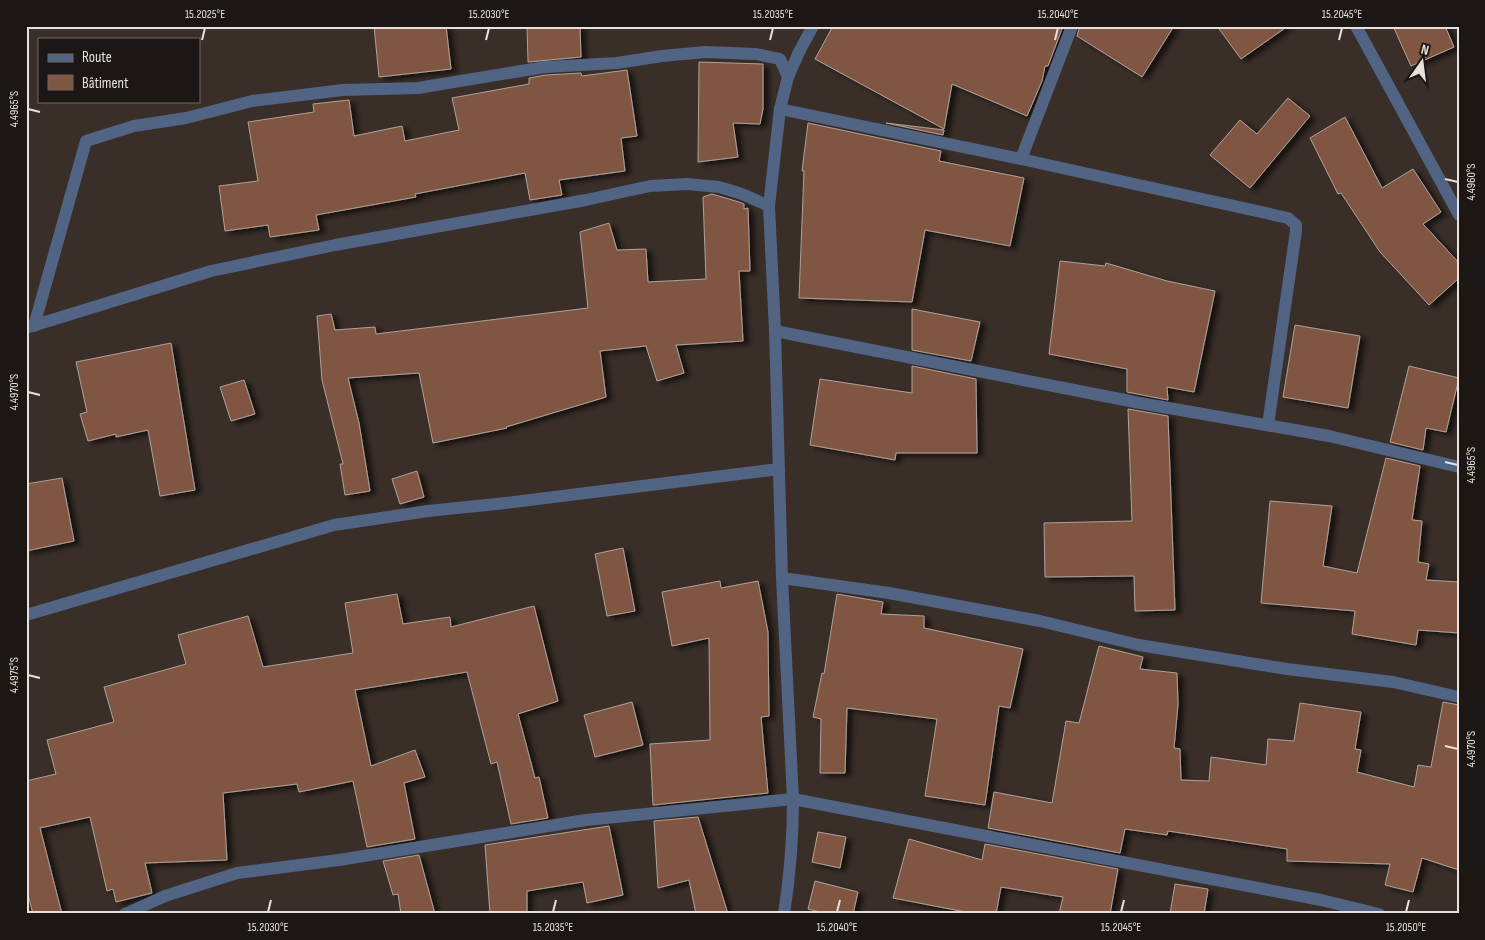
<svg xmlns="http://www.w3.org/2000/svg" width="1485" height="940" font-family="'Sofia Sans Condensed',sans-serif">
<defs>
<filter id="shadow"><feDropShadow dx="5.5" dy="3" stdDeviation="2.5" flood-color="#0009"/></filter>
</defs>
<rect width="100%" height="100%" fill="#392e28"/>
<g fill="#805742" stroke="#aea19a" filter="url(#shadow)">
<polygon points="374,26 446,26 451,69 379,77"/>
<polygon points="527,26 580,26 581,57 528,62"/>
<polygon points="833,26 1063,26 1048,66 1045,66 1042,81 1027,116 952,84 944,129 815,59"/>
<polygon points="1080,26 1174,26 1142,77 1077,36"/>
<polygon points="1217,26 1288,26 1241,59"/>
<polygon points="1393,26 1445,26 1454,47 1411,66"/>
<polygon points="699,62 763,64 763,109 760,124 733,123 738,157 698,162"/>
<polygon points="627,70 637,136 621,138 625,171 559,180 562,195 530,200 525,173 415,194 416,197 316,215 319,230 270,237 268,225 225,231 219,186 258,181 248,122 314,112 313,104 349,100 354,136 402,126 405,141 459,130 452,98 529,84 529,78 546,75 581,73 582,76"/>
<polygon points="1288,98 1310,116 1250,188 1210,155 1240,120 1257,134"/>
<polygon points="1345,117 1382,188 1413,169 1441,212 1423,224 1459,263 1459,278 1429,305 1380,252 1341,193 1338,194 1310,138"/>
<polygon points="808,123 941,151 939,161 1024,178 1010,246 925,230 912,302 799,298 804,171 802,171"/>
<polygon points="886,123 944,130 943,135"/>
<polygon points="712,194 739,202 744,204 744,209 748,208 750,271 739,271 743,341 676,345 684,373 657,381 646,346 600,351 606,397 506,427 507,428 433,443 419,373 348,378 359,423 370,491 345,495 340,464 343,464 322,380 317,316 331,314 335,330 375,327 376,334 588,308 580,232 609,223 617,250 646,249 648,282 706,279 703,197"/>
<polygon points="1060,261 1105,266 1106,263 1167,281 1215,291 1194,392 1167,387 1168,400 1127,392 1127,369 1049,354"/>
<polygon points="912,309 980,322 971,361 912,350"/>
<polygon points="1295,325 1360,336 1348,408 1283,397"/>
<polygon points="171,343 195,490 160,496 148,430 116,437 116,434 88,441 80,414 87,412 76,362"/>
<polygon points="912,366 976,379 977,453 896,453 895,460 810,445 820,379 912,393"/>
<polygon points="1409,366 1459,378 1446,432 1426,428 1423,450 1390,442"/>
<polygon points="244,380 255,414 231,421 220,387"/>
<polygon points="1128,409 1168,416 1175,610 1135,611 1134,576 1045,577 1044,523 1132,521"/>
<polygon points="1386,458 1420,466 1412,520 1422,521 1418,562 1429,564 1426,580 1459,582 1459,633 1418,630 1416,645 1352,634 1355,611 1261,603 1270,501 1332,506 1323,566 1357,573"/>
<polygon points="417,471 424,497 400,504 392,479"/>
<polygon points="62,478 74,541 26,551 26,484"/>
<polygon points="623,548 635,611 607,616 595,554"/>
<polygon points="720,581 721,588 758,581 768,632 769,716 761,717 768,793 653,805 650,744 710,740 709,638 672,646 662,592"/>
<polygon points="397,594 403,624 450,617 451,627 534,606 558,701 518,714 535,778 539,777 548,818 511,824 497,762 491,764 467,672 355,690 371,766 415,750 425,777 404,783 415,839 367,847 353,781 299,792 297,784 223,793 227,860 145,863 152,893 116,902 113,889 107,891 90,817 40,828 62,914 33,914 26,887 26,781 56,774 47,740 114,722 104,687 186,664 178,635 248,616 263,667 353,653 345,603"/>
<polygon points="837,594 883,602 881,614 924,616 924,628 1023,649 1010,708 999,706 985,805 925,796 937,719 847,708 845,773 820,773 821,719 813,717 822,673 824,674"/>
<polygon points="1099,646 1143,657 1140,669 1177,673 1178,704 1174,748 1180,749 1181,780 1209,781 1211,757 1266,765 1268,739 1294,741 1300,703 1361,712 1355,749 1361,750 1357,772 1414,787 1418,765 1431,767 1443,702 1459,705 1459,870 1422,858 1413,892 1385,885 1390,864 1287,861 1287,849 1168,831 1167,835 1125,829 1120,853 988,828 994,792 1052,803 1066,721 1079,723"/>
<polygon points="632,702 643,745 595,757 584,715"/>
<polygon points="698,817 728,914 696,914 689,880 658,888 654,821"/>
<polygon points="609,826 623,895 587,903 583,882 527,891 527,914 490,914 485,845"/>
<polygon points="818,832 846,837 840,868 812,862"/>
<polygon points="909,839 982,860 985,844 1118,869 1110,914 1059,914 1063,897 1001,887 996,914 976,914 893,898"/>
<polygon points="419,855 435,914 401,914 398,894 393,895 383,861"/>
<polygon points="815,881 858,892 853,914 828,914 808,909"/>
<polygon points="1175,884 1208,889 1204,914 1170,914"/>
</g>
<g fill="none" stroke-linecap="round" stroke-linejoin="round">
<g stroke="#516483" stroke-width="12">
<polyline points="1356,26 1459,215"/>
<polyline points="780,109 1021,159 1288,218 1296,225 1296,231 1268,425"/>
<polyline points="1021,159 1072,26"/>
<polyline points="34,326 86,141 134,126 186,118 252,101 343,90 418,88 545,67 617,63 662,56 705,52 756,54 780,59 788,77"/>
<polyline points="29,327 211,271 335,245 586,200 650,186 687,184 719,187 742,194 769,206"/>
<polyline points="775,331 1140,403 1329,436 1459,467"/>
<polyline points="782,578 889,593 1040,621 1139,645 1287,669 1393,682 1459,697"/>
<polyline points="26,615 334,525 428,511 506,503 779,469"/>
<polyline points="125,914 165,896 237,873 339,860 586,820 793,799 1321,900 1379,914"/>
</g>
<path stroke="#516483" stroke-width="12" d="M784,914C790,875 793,838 793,799L782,578L775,331L769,206L780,109L788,77L799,52L813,26"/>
</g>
<path fill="none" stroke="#e7e0dc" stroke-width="2" d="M202,40L205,28M486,40L489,28M770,40L773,28M1055,40L1058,28M1339,40L1342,28M28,109L40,112M1445,179L1458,182M28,392L40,395M1445,462L1458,465M28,675L40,678M1445,746L1458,749M268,912L271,900M553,912L556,900M837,912L840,900M1121,912L1124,900M1406,912L1409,900"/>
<rect width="1485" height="940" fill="none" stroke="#1c1715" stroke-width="55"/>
<rect x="38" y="38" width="162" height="65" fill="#1c1715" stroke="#6d6765"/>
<rect x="48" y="54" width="25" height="8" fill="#516483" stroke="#6d6765"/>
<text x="82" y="62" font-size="15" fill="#e7e0dc">Route</text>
<rect x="48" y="75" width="25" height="15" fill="#805742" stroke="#6d6765"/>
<text x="82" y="88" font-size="15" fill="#e7e0dc">Bâtiment</text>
<g transform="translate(1422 62) rotate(14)" stroke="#1c1715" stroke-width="4" paint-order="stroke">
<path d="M0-4L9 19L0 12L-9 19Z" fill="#e7e0dc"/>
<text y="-8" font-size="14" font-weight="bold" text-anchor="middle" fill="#e7e0dc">N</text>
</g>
<rect x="28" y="28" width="1430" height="884" fill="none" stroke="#e7e0dc" stroke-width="2"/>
<g font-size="12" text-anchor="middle" fill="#e7e0dc">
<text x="205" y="18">15.2025°E</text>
<text x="489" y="18">15.2030°E</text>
<text x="773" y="18">15.2035°E</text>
<text x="1058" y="18">15.2040°E</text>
<text x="1342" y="18">15.2045°E</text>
<text transform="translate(14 109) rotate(-90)" y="4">4.4965°S</text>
<text transform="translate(1471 182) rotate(-90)" y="4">4.4960°S</text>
<text transform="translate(14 392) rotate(-90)" y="4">4.4970°S</text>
<text transform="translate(1471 465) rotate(-90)" y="4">4.4965°S</text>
<text transform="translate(14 675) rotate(-90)" y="4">4.4975°S</text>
<text transform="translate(1471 749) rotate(-90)" y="4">4.4970°S</text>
<text x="268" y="931">15.2030°E</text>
<text x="553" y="931">15.2035°E</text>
<text x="837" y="931">15.2040°E</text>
<text x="1121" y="931">15.2045°E</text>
<text x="1406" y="931">15.2050°E</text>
</g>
</svg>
